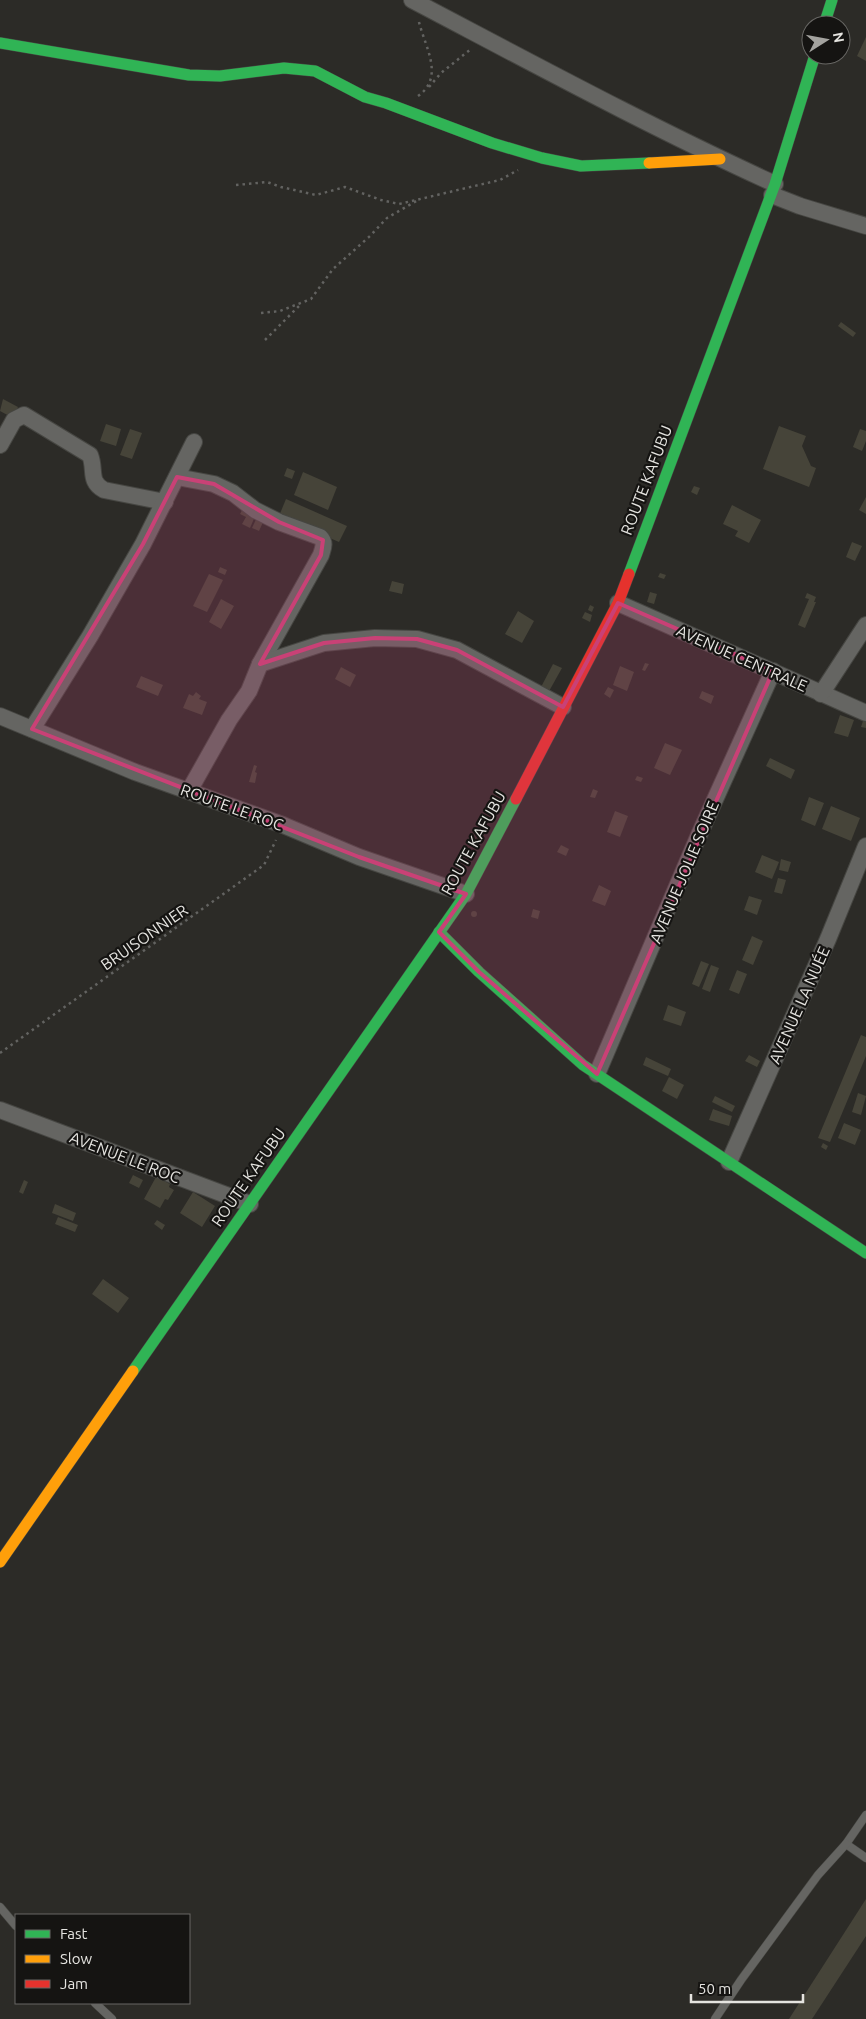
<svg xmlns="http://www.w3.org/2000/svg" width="866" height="2019" font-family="Ubuntu,sans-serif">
<rect width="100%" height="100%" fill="#2c2b27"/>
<g fill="#464439">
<polygon points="866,37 866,61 857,56"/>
<polygon points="841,322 856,333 853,337 838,326"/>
<polygon points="3,399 18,407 13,418 0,411"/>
<polygon points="106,424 121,429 116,446 100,441"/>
<polygon points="779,426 806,436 802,446 811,466 816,468 809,487 763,469"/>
<polygon points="130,429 142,433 132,459 120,455"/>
<polygon points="860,429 866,431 866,441 862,451 853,447"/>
<polygon points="287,468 295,471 292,479 284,476"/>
<polygon points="303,472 337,487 328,510 294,495"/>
<polygon points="694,486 700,488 697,495 691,492"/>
<polygon points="866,497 866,514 859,510"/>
<polygon points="286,499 347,526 339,542 279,516"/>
<polygon points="732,505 761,520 749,543 735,536 738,531 723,524"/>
<polygon points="243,508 256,514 250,528 242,524 246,517 240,514"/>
<polygon points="258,515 265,518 259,531 252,528"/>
<polygon points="852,542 862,546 855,561 846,557"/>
<polygon points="220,567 227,570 225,575 218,572"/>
<polygon points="660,573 666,575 664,579 658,577"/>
<polygon points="209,574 223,580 207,612 193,606"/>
<polygon points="392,581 404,584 402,594 389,591"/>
<polygon points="650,592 657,594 654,604 647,602"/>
<polygon points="807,593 816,597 814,602 816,602 805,628 798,625 809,599 805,598"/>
<polygon points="221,599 234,606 221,629 209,622"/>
<polygon points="590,605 594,607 592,612 588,610"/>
<polygon points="518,611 534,621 522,643 505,634"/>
<polygon points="585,612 592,615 590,622 582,618"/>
<polygon points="645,663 649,664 645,671 642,670"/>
<polygon points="553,664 562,668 548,693 540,689"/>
<polygon points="620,666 634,672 627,691 613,685"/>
<polygon points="341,667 356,675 350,687 335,679"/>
<polygon points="141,676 163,685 158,696 136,687"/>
<polygon points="608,687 614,690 610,698 604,694"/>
<polygon points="702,691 714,696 711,704 699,698"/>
<polygon points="196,692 201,696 199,699 207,702 202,715 183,708 189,694 193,696"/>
<polygon points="840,715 854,720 848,737 834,733"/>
<polygon points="863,721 866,722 866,728 861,727"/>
<polygon points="665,743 682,750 670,775 654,768"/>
<polygon points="770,758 795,770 791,779 766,766"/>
<polygon points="254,765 257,766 255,772 257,773 255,783 249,782"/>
<polygon points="637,776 643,778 641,782 635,780"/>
<polygon points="593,789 598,791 595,798 590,797"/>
<polygon points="809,797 824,803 815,826 801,820"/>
<polygon points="831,806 860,818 851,841 822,829"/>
<polygon points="615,811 628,816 620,837 607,832"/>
<polygon points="561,845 569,849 566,856 557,852"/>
<polygon points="762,855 779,862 772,879 755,872"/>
<polygon points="781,859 791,862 788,872 779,870"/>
<polygon points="778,878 786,880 782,894 774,892"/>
<polygon points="599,885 611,891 605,906 592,901"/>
<polygon points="749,896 762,900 757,915 744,910"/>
<polygon points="533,909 540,911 538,919 531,917"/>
<circle cx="474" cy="914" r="3"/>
<polygon points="752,936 763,941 753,965 742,960"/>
<polygon points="701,961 709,964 699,987 692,984"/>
<polygon points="711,965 719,968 710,992 702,989"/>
<polygon points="737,970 747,974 739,994 729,990"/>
<polygon points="668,1005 686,1012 681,1026 663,1020"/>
<polygon points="861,1035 866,1037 866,1056 830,1142 818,1138"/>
<polygon points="749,1055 760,1061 757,1067 745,1061"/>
<polygon points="646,1057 671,1069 668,1076 643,1065"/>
<polygon points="669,1077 684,1085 677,1099 662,1091"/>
<polygon points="858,1093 866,1096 861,1115 852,1112"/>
<polygon points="715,1096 735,1106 732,1112 712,1102"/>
<polygon points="713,1109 732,1116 729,1126 709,1120"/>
<polygon points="844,1123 861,1130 855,1145 838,1138"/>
<polygon points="823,1143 828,1146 826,1150 821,1147"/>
<polygon points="133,1175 143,1180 139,1188 129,1183"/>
<polygon points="156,1177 170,1184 169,1187 174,1190 168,1200 165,1199 160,1208 144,1199"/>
<polygon points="24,1180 28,1182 23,1194 19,1192"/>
<polygon points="193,1192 215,1206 202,1227 180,1213"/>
<polygon points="55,1204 76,1213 73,1221 52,1213"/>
<polygon points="58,1217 78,1225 75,1232 55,1224"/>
<polygon points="157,1220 165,1225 162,1230 154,1224"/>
<polygon points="103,1279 129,1298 118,1313 92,1294"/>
<polygon points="866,1899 866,1936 812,2019 789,2019"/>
</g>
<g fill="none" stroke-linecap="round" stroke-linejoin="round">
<g stroke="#464642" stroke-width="9">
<g id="lane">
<polyline points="866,1815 846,1844 866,1858"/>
<polyline points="0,1907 16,1926"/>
<polyline points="95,2003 112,2019"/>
<polyline points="715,2019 741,1980 818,1875 846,1844"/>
</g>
</g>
<g stroke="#464642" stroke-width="18">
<g id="street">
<path d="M412,0C532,63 652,128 775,184"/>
<polyline points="772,195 800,206 866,226"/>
<path d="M0,445L14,420L24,415L90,455C96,470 88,481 104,490L165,502"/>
<path d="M177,477L214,484L233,493L255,510L279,522L320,537C326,543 323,548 321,555L260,664"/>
<polyline points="618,603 866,713"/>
<polyline points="821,694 866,625"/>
<polyline points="0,716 135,772 283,825 359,857 466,894"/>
<polyline points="32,729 90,636 143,544 194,442"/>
<polyline points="189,791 229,720 249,691 260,664 324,643 375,638 417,639 457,650 563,707"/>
<polyline points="597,1074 699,835 773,671"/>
<polyline points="0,1110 250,1204"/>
<polyline points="729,1162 828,939 866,846"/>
</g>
</g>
<g stroke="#464642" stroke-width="12">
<g id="fast">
<polyline points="824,25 832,0"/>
<polyline points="0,43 189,75 220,76 284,68 315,71 365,97 386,103 492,143 542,158 581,166 649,163"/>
<polyline points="629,574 775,184 815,55"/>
<polyline points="439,932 479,972 583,1065 866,1253"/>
<polyline points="133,1371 466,894 516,799"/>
</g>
</g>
<g stroke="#464642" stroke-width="12">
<g id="slow">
<polyline points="649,163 720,159"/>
<polyline points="0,1562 133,1371"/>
</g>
</g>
<g stroke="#464642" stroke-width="12">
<polyline id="jam" points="516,799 618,603 629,574"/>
</g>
<g stroke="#636361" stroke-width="2.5" stroke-dasharray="2.5 4" stroke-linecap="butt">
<polyline points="429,87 441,73 471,49"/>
<path d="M418,96C445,77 425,47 419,22"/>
<polyline points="236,185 267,182 281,187 316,195 345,187 381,200 399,204 500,180 518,170"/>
<polyline points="261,313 280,311 311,299 333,269 370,236 387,218 418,200"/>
<polyline points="265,340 300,305"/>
<polyline points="0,1053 264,865 276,840"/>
</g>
<use href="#lane" stroke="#656562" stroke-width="8"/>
<use href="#street" stroke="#656562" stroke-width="16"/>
<use href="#fast" stroke="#30b455" stroke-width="11"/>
<use href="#slow" stroke="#ff9f0a" stroke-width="11"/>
<use href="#jam" stroke="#e5322d" stroke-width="11"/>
</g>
<path fill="#c94176" fill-opacity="0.2" stroke="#c94176" stroke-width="4" stroke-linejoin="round" d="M177,477L214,484L279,522L323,540L321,555L260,664L324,643L375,638L417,639L457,650L563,707L618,603L773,671L597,1074L479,972L439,932L466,894L359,857L32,729L143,544Z"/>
<g text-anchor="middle" stroke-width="4.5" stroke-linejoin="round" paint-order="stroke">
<g font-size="16" fill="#e5e4e0" stroke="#151412">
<text transform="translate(646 480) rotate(-69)" y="6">ROUTE KAFUBU</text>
<text transform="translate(742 658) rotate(24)" y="6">AVENUE CENTRALE</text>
<text transform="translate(232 807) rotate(20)" y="6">ROUTE LE ROC</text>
<text transform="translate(473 843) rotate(-61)" y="6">ROUTE KAFUBU</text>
<text transform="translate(684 872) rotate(-67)" y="6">AVENUE JOLIE SOIRE</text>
<text transform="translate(144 937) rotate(-35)" y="6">BRUISONNIER</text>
<text transform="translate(799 1005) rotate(-66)" y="6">AVENUE LA NUÉE</text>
<text transform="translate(125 1157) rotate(21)" y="6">AVENUE LE ROC</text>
<text transform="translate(248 1177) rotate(-55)" y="6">ROUTE KAFUBU</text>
</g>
</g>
<rect x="15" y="1914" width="175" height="90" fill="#151412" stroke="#686764"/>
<rect x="25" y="1930" width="25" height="8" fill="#30b455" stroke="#686764"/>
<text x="60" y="1939" font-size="15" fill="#e5e4e0">Fast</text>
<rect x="25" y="1955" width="25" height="8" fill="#ff9f0a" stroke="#686764"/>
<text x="60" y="1964" font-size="15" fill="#e5e4e0">Slow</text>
<rect x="25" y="1980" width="25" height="8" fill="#e5322d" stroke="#686764"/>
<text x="60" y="1989" font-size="15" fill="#e5e4e0">Jam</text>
<g transform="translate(826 40) rotate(79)"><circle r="24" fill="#151412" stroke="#686764"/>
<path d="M0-4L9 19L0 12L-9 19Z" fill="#a4a39f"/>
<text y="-8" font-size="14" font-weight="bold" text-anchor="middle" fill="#e5e4e0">N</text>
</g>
<path d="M691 1994v8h112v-8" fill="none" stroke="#e5e4e0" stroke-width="2.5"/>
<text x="698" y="1994" font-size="15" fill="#e5e4e0" stroke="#151412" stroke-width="4" paint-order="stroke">50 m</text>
</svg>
